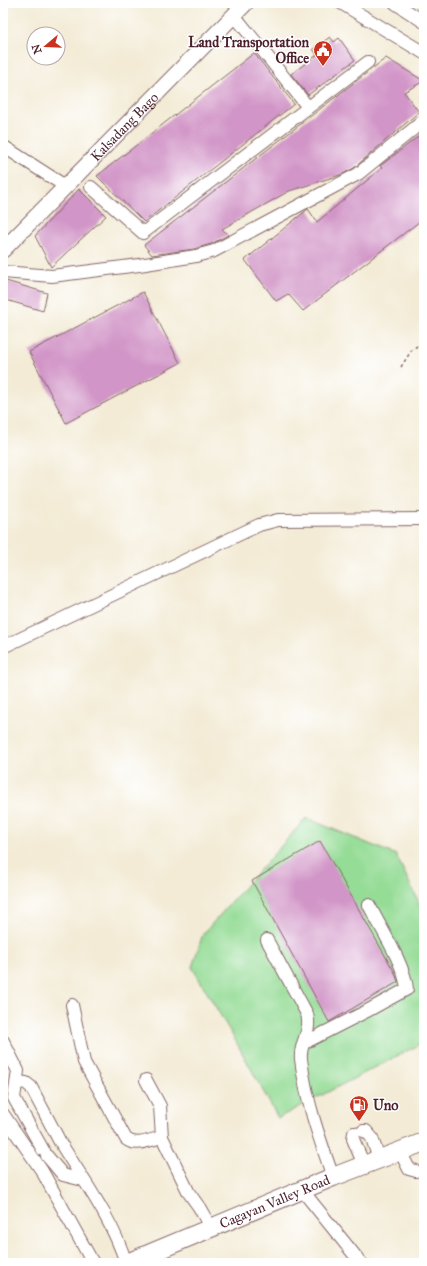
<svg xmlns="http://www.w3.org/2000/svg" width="427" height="1266" font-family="'IM FELL Great Primer',serif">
<rect width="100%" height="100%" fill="#fff"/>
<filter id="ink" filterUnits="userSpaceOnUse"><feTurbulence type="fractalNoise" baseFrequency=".025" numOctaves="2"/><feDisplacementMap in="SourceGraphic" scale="8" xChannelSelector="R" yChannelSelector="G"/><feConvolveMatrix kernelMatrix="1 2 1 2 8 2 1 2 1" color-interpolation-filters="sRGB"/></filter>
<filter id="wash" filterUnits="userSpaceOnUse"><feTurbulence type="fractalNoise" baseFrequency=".012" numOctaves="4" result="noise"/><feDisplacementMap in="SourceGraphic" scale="16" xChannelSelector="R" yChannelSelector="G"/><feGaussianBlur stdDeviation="0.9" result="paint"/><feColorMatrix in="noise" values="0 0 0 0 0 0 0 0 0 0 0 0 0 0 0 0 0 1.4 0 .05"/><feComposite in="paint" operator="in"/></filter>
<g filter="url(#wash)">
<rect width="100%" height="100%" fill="#f3ebd5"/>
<polygon fill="#95dc96" stroke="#707e60" points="306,818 396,855 424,913 424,1042 278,1118 234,1038 192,967 203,934"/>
<g id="blocks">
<g fill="#d195c7">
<polygon points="330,37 334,42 339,38 355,60 308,95 291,74 317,55 313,49"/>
<polygon points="254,53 294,104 144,222 97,176"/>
<polygon points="386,58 424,81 404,92 419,112 370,154 354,168 343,174 289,191 222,229 228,235 211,244 194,249 152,255 144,245"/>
<polygon points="424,132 424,218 303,311 288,294 276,301 245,260 308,209 317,222 382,168 380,166"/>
<polygon points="79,189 106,216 51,267 35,236"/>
<polygon points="6,281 47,293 43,311 3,299"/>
<polygon points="143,292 180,363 66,423 29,352"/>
<polygon points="320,841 395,973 398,982 329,1022 252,881"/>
</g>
</g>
</g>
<g filter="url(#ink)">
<use href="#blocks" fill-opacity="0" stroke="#856666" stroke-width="1"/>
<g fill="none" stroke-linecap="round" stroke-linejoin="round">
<g stroke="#856666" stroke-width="14">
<g id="minor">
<polyline points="341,3 424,53"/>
<polyline points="395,3 424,22"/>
<polyline points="234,15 308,107"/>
<polyline points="3,146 65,186"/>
<polyline points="91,187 143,233 368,62"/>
<polyline points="3,272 52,276 139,265 196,256 214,251 358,174 422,122"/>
<polyline points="3,647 259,525 278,520 424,519"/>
<path d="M267,940L307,1014C312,1033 299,1043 301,1059C306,1101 319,1137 333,1177"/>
<path d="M72,1005L84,1062L126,1139C136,1147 150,1140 162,1137"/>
<polyline points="3,1041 18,1071 14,1098 43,1150"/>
<path d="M304,1043L367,1011L407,989C405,965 380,927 369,905"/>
<polyline points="146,1080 160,1106 162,1137 189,1193 199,1207 211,1228"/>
<polyline points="18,1082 26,1083 31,1087 60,1142"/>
<polyline points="3,1114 42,1171 93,1263"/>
<polyline points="363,1131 366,1131 372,1138 379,1159"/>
<polyline points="354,1133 353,1139 364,1165"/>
<path d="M63,1147C86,1184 113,1221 126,1263"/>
<polyline points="400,1151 409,1169 416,1171"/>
<polyline points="47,1156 63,1175 83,1180"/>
<polyline points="302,1190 361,1263"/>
</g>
</g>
<g stroke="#856666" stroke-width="17">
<g id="major">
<path id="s1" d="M3,250L246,3"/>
</g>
</g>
<g stroke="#856666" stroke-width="20">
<g id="highway">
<path id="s2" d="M127,1263L333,1177L424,1142"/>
</g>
</g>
<polyline stroke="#856666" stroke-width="1.5" stroke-dasharray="3 3" stroke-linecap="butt" points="401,367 411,351 424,340"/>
<use href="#minor" stroke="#fff" stroke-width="12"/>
<use href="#major" stroke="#fff" stroke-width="15"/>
<use href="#highway" stroke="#fff" stroke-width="18"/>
</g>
</g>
<defs>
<g id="civic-pin" transform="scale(1)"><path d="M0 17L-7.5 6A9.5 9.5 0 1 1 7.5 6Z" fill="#c8321e" stroke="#fff"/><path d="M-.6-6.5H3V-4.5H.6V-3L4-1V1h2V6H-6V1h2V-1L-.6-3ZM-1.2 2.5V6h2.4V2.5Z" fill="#fff"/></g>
<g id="fuel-pin" transform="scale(1)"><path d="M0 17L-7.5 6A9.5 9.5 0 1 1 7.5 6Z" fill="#c8321e" stroke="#fff"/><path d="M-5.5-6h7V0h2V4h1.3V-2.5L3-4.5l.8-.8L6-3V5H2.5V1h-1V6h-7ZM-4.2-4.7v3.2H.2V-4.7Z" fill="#fff"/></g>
</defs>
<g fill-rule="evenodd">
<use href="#civic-pin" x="323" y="50"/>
<use href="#fuel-pin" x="359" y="1105"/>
</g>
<g text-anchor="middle" stroke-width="3" stroke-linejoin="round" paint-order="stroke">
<g font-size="14" font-weight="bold" fill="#4a1f2b" stroke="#fff" text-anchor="end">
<text x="309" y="47">Land Transportation<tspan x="309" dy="16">Office</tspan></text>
<text x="373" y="1110" text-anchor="start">Uno</text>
</g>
<g font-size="14" fill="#4a1f2b" stroke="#fff">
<text dy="5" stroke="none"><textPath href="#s1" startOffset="173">Kalsadang Bago</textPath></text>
<text dy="5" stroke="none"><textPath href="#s2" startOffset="160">Cagayan Valley Road</textPath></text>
</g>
</g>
<rect width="427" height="1266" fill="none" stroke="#fff" stroke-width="16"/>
<g transform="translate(46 46) rotate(251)"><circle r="19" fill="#ffffff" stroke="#b7a5aa"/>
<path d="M0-3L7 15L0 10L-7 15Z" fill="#c8321e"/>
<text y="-6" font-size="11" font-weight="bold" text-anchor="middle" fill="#4a1f2b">N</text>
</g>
</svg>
